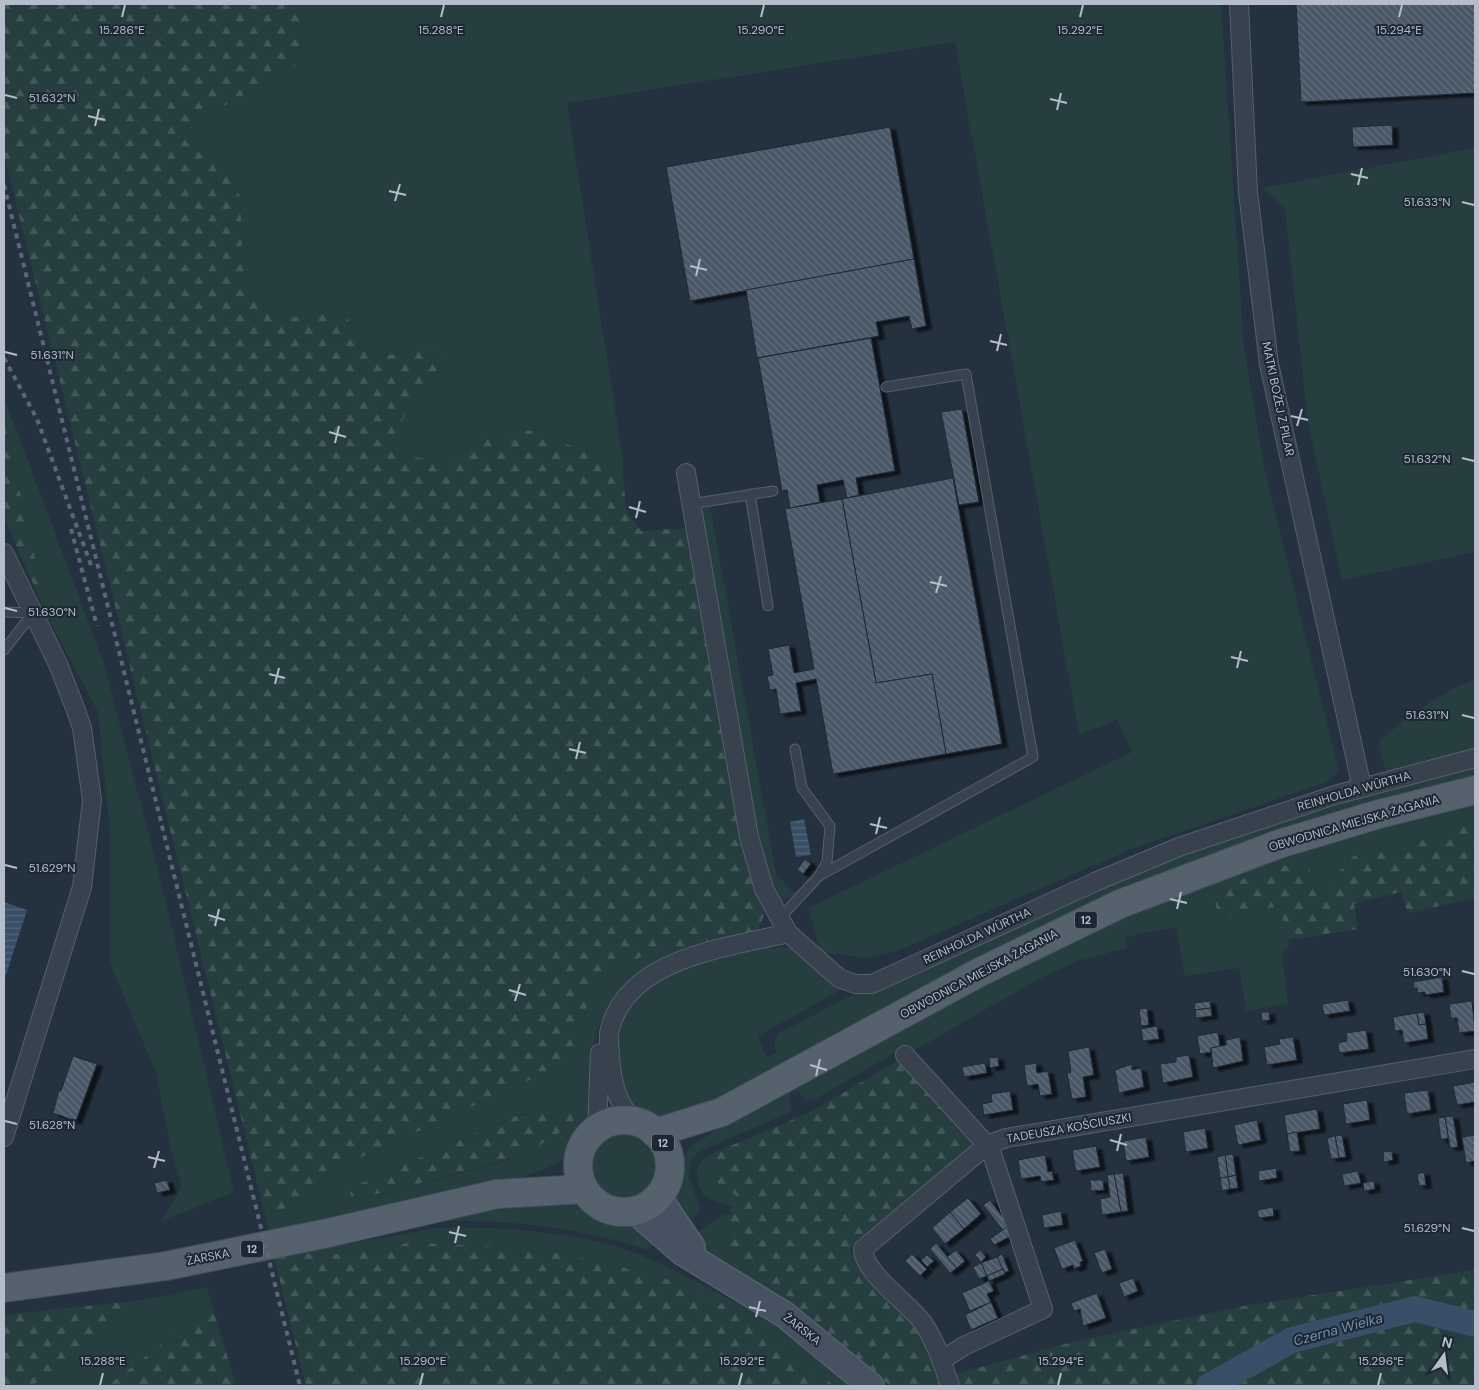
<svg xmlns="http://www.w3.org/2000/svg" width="1479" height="1390" font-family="'DM Sans',sans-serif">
<defs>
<pattern id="forest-firs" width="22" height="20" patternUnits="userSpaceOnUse" patternTransform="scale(1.25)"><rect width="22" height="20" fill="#263e3f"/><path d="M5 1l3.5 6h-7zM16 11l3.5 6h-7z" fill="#435859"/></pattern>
<pattern id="water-rules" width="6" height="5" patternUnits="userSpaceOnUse" patternTransform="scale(1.25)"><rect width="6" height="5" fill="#394f67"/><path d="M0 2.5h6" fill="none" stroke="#53667b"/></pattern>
<pattern id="building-back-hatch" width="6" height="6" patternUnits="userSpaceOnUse" patternTransform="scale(1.25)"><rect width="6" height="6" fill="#4a5867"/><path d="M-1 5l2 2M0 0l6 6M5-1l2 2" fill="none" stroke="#626e7b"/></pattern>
<filter id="shadow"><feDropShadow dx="5.5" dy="3" stdDeviation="1" flood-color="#0009"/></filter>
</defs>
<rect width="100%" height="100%" fill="#24313e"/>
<g fill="#263e3f" fill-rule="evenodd">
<path d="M298,4H1221L1244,347L1265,471L1339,772L1324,783L1132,849L897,951L866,958L821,952L808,908L1132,752L1117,720L1079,734L955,42L567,103L623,460V473L594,455L569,445L546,430L512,431L476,444L446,460L399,456V427L416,394L444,363L418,343L398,353L378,357L358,338L344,312L331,310L289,318L273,316L252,292L242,266L241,198L226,170L176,133L295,66C305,34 303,36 298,4Z"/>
<polygon points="1475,148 1475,552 1342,580 1308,423 1285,208 1261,188"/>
<polygon points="4,397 104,664 159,874 234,1192 161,1221 182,1187 170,1145 156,1073 110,963 110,831 98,712 49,620 4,422"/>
<path d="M710,505L776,874L795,894L785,900L777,899C755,855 750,800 742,752C727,672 713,592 699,512Z"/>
<path d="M1475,679V750C1444,754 1417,768 1387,775L1378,743C1405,717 1440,693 1475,679Z"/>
<path d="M1475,762V781L1333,819L719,1103L649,1121C625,1106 622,1095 619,1068C619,1061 616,1052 617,1045C624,972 709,962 766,947L790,948L844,988L758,1036L766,1055L769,1057L776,1053L774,1043L779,1033L854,994L1182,850Z"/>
<polygon points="1475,797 1475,822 1398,849 1353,856 1327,886 1316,891 1311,884 1309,858 1250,876 1216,890 1218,918 1279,906 1290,945 1282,953 1288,1004 1246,1011 1239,968 1185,976 1176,927 1125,937 1127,948 1080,960 1033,982 910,1053 900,1050 812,1101 804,1099 798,1091 791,1092 788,1100 792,1107 790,1112 697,1153 692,1159 688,1174 700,1208 698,1214 682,1225 670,1191 676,1167 690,1147 760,1102 947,1000 1203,880"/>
<path d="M684,949C638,966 602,996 594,1047C588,1087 600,1126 566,1157C543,1177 477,1188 447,1194C388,1208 329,1221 270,1235L265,1215L289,1209L331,1171L567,1063L590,998L598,986L612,971L653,951ZM529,1113L509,1160L379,1195L352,1197L355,1186L515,1116Z"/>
<circle cx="623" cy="1166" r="33"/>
<path d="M716,1152C709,1180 713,1181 737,1196L733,1207C725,1204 710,1201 704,1195C700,1191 699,1185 698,1180C694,1164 702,1158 716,1152Z"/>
<path d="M582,1198L593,1208L607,1216L632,1219L660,1239L648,1250C578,1227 503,1218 429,1222L506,1200Z"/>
<polygon points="724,1214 731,1216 726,1258 792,1307 713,1260 691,1236"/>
<path d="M437,1228C498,1227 561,1230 621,1248C647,1256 672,1269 697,1282C720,1294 744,1306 766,1320C796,1339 822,1364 849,1386H835L820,1374L657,1275L559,1253L497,1246L408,1243L337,1254H290Z"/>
<polygon points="207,1287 212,1305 107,1386 32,1386 143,1300"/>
</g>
<g fill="url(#forest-firs)">
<path d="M4,4H298C303,36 305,34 295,66L176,133L226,170L241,198L242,266L252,292L273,316L289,318L331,310L344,312L358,338L378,357L398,353L418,343L439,348L444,363L416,394L399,427V456L446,460L476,444L512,431L546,430L569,445L594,455L623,473L626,510L641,531L688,528L746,852L750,874L765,913L758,930L749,935L684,949L653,951L612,971L598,986L590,998L567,1063L331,1171L289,1209L265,1215L4,154Z"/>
<polygon points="4,422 49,620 4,518"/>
<polygon points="1475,822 1475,898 1408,913 1401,892 1354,904 1358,929 1289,940 1279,906 1217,918 1215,890 1250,876 1309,858 1311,884 1317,890 1327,886 1353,856 1398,849"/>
<path d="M901,1059L946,1108L975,1145L854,1242L850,1252L909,1315L949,1376L1076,1341L1249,1305L1475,1270V1386H890L726,1258L731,1211L737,1196C713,1181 709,1180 716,1152L808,1113Z"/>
<path d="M560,1110L572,1113L574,1120C540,1154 491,1164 446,1176C414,1185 385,1195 352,1197L350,1193L355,1186L515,1116Z"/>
<polygon points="408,1243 497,1246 559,1253 657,1275 727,1306 835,1386 306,1386 274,1257 290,1254 337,1254"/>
<polygon points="143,1300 32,1386 4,1386 4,1315"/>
<polygon points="212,1305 236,1386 107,1386"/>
</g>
<g fill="url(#water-rules)">
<polygon points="804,819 811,855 796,857 790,822"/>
<polygon points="4,902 27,910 5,978 4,978"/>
</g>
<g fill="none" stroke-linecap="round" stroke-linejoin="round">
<polyline stroke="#394f67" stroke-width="26" points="1209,1386 1292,1340 1415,1309 1475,1324"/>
</g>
<g fill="url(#building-back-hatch)" stroke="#1f2935" filter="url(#shadow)">
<polygon points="1296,4 1475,4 1475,93 1301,102"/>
<polygon points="1392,125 1393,145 1353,147 1352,127"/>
<polygon points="890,127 914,259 690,301 666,167"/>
<polygon points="914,259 926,326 912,329 909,316 876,322 879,336 757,358 746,290"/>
<polygon points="871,338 895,471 856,478 859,495 847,498 843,480 817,485 820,502 790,508 787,490 782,491 758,358"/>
<polygon points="962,409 979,502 959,505 941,412"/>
<polygon points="953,478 1002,744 946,754 932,674 876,683 842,499"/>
<polygon points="842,499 876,683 932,674 946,754 833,774 816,679 796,683 801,711 780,714 776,689 770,690 767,676 773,675 768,649 789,645 794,673 814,669 785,509"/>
<polygon points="805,859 811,864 803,874 797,870"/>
<polygon points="1442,977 1444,992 1425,995 1425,992 1418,993 1417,988 1414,988 1413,982"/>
<polygon points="1348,1000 1350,1011 1324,1015 1322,1004"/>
<polygon points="1210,1001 1211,1008 1195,1010 1194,1003"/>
<polygon points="1472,1001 1475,1031 1459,1033 1457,1018 1451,1018 1449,1004"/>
<polygon points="1147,1008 1149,1025 1141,1026 1139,1009"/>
<polygon points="1211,1008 1212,1016 1196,1018 1195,1010"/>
<polygon points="1261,1012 1269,1012 1270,1020 1262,1021"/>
<polygon points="1424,1012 1426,1024 1419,1025 1417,1013"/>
<polygon points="1417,1013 1419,1025 1426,1024 1428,1039 1404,1043 1402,1030 1395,1031 1393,1017"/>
<polygon points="1157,1026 1159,1039 1143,1041 1141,1029"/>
<polygon points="1366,1030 1369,1049 1339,1053 1338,1043 1347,1041 1346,1033"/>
<polygon points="1218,1032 1220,1046 1211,1048 1211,1052 1200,1054 1197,1036"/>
<polygon points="1240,1037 1243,1061 1213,1068 1211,1048 1226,1045 1226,1040"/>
<polygon points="1293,1037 1297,1060 1267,1065 1264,1047 1280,1044 1279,1039"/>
<polygon points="1089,1047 1094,1075 1083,1077 1086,1097 1072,1099 1067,1073 1071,1072 1068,1051"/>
<polygon points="1189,1055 1193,1077 1163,1083 1160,1064 1176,1062 1176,1057"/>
<polygon points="73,1056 97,1064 76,1121 53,1113 59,1090 61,1091"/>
<polygon points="998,1057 999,1066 990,1068 989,1058"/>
<polygon points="985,1063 987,1073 964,1077 962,1067"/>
<polygon points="1036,1063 1037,1073 1048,1071 1052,1094 1040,1096 1038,1084 1027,1086 1024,1065"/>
<polygon points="1132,1064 1132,1070 1141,1068 1144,1087 1119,1093 1115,1070"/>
<polygon points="1475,1082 1475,1102 1457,1105 1453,1086"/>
<polygon points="1428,1090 1431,1110 1407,1114 1404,1093"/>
<polygon points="1010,1091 1013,1110 984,1115 982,1104 992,1102 991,1094"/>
<polygon points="1367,1100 1370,1120 1346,1124 1343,1104"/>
<polygon points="1317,1109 1320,1129 1287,1134 1284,1115"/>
<polygon points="1453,1116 1458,1147 1450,1148 1445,1117"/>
<polygon points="1445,1117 1450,1148 1448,1138 1441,1140 1438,1118"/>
<polygon points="1257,1120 1261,1140 1238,1145 1234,1125"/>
<polygon points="1205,1128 1208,1148 1186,1152 1183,1132"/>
<polygon points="1297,1132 1300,1151 1290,1152 1287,1134"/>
<polygon points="1342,1135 1346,1157 1339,1158 1335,1136"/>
<polygon points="1475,1135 1475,1161 1466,1163 1462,1137"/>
<polygon points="1335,1136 1339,1158 1331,1159 1327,1138"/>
<polygon points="1146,1137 1149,1157 1126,1161 1123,1141"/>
<polygon points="1096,1146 1100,1167 1076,1171 1072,1150"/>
<polygon points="1392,1151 1393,1160 1384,1162 1383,1152"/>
<polygon points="1233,1154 1236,1175 1228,1177 1225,1155"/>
<polygon points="1045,1155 1048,1172 1052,1171 1054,1180 1041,1182 1040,1176 1021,1179 1018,1160"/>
<polygon points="1225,1155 1228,1177 1220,1178 1217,1157"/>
<polygon points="1276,1168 1277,1178 1259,1181 1258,1171"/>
<polygon points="1358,1171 1361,1183 1344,1186 1342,1174"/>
<polygon points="1424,1172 1426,1185 1419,1186 1417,1174"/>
<polygon points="1123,1173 1128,1211 1121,1212 1114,1174"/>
<polygon points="1114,1174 1121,1212 1102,1215 1100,1199 1110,1197 1107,1175"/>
<polygon points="1236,1175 1238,1188 1230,1189 1228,1177"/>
<polygon points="1228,1177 1230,1189 1222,1191 1220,1178"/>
<polygon points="167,1180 170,1190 157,1193 154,1183"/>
<polygon points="1090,1180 1103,1180 1104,1190 1091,1191"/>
<polygon points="1374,1181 1375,1189 1364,1191 1363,1183"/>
<polygon points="968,1198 981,1214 964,1229 950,1212"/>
<polygon points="990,1200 1007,1223 1008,1226 1003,1230 983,1205"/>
<polygon points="1273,1207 1274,1216 1259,1218 1257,1210"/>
<polygon points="1061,1211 1063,1225 1044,1228 1042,1215"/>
<polygon points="950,1212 964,1229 945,1244 932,1228"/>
<polygon points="1008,1226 1011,1236 994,1245 990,1239"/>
<polygon points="1075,1240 1083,1261 1080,1262 1081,1266 1074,1269 1073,1265 1062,1269 1054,1248"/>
<polygon points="936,1243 957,1268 950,1273 930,1249"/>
<polygon points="1105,1249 1112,1269 1102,1273 1094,1253"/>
<polygon points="956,1250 965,1261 957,1268 947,1257"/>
<polygon points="980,1250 986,1257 981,1262 975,1255"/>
<polygon points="912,1254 927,1269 920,1276 905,1261"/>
<polygon points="1002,1254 1009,1271 1004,1273 997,1257"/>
<polygon points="927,1255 934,1261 927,1267 921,1260"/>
<polygon points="997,1257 1003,1269 987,1276 981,1263"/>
<polygon points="981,1263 987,1276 979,1279 973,1267"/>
<polygon points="1003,1269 1005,1274 989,1281 987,1276"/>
<polygon points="1133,1278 1138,1291 1124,1297 1119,1283"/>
<polygon points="989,1281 994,1291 987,1294 991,1302 970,1311 962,1293"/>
<polygon points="1097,1293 1106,1318 1083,1326 1080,1309 1074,1311 1071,1303"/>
<polygon points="991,1302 998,1318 971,1330 965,1315"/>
</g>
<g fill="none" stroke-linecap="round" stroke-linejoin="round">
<g stroke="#56606c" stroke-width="11">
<g id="lane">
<polyline points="750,494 768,606"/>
<polyline points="691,504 773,491"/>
<polyline points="4,612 33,613"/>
<polyline points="4,650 33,613"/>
<polyline points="795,749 802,788 830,826 827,862 819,876"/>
<polyline points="780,918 819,876 1033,757 966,374 886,387"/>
</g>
</g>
<g stroke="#56606c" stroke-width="20">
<g id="street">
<polyline points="1239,4 1248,192 1269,364 1362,788"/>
<polyline points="686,473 749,837 764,889 788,933 839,978 855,984 872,984 1095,882 1179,847 1335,795 1475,758"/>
<polyline points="4,553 58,664 75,708 82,728 92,800 82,887 4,1137"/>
<polyline points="905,1055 987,1145 992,1154 1043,1309 964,1346 942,1360"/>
<path d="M634,1122C616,1101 612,1083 610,1056C610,1049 608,1040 609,1033C625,957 727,948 788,933"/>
<polyline points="597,1130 600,1053"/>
<path d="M950,1386C943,1364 936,1342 923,1323C908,1302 864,1274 863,1249L987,1145L1006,1138L1475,1059"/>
</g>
</g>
<g stroke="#56606c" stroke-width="28">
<g id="secondary">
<polyline points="659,1195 668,1212 692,1247"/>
<polyline points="635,1211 682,1252 785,1315 871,1386"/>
</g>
</g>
<g stroke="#444e5a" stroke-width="30">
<g id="primary">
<circle cx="624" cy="1166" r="46"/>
<polyline points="655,1133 722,1112 980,972 1120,904 1279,844 1379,814 1475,790"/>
<polyline points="4,1288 166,1266 328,1233 497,1194 584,1189"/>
</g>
</g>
<use href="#lane" stroke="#38424e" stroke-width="9"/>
<use href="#street" stroke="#38424e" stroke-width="18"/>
<use href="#secondary" stroke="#465261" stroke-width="25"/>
<use href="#primary" stroke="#56616e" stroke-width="28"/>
<g stroke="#5a6775" stroke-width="4" stroke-dasharray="5 5" stroke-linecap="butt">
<polyline points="4,185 300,1386"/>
<polyline points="4,358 37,419 91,565"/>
<polyline points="71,529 97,626"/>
</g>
</g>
<path fill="none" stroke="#b4bdc9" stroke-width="2" d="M122,17L125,5M441,17L444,5M761,17L764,5M1080,17L1083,5M1399,17L1402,5M5,95L17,98M1050,99L1067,103M1057,110L1061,93M88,116L105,120M95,126L99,109M1351,174L1368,178M1358,185L1362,168M389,191L406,195M395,201L400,184M1462,202L1474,205M690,266L707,270M696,276L700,259M990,341L1007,345M997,351L1001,334M5,352L17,355M1291,416L1308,420M1297,426L1302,409M329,432L346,437M335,443L339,426M1462,458L1474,461M629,507L646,512M636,518L640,501M930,582L947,586M936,593L941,576M5,608L17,611M1231,657L1248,661M1237,668L1241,651M269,674L285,678M275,684L279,668M1462,715L1474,718M569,749L586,753M576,759L580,742M870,824L887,828M876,834L880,817M5,865L17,868M1170,899L1187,903M1177,909L1181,892M208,915L225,920M215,926L219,909M1462,971L1474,974M509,990L526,995M515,1001L520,984M810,1065L827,1070M816,1076L820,1059M5,1121L17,1124M1110,1140L1127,1145M1117,1151L1121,1134M148,1157L165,1161M154,1168L159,1151M1462,1228L1474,1231M449,1232L466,1236M455,1243L459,1226M749,1307L766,1311M756,1317L760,1301M100,1385L103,1373M420,1385L423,1373M739,1385L742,1373M1058,1385L1061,1373M1378,1385L1381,1373"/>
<g text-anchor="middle" stroke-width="4" stroke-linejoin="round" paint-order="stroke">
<g fill="#1d2733" stroke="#87909c" stroke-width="1">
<rect x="1075" y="911.5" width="22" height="17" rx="4"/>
<rect x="652" y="1134.5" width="22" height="17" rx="4"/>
<rect x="241" y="1240.5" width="22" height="17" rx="4"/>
</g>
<g font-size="11" font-weight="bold" fill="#b4bdc9">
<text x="1086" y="924">12</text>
<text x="663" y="1147">12</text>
<text x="252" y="1253">12</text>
</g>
<g font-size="12" fill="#b4bdc9" stroke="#1d2733">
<text transform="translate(1278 399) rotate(78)" y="4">MATKI BOŻEJ Z PILAR</text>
<text transform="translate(1354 791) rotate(-16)" y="4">REINHOLDA WÜRTHA</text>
<text transform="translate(1354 823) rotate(-16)" y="4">OBWODNICA MIEJSKA ŻAGANIA</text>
<text transform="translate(977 936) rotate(-25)" y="4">REINHOLDA WÜRTHA</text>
<text transform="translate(979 974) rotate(-28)" y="4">OBWODNICA MIEJSKA ŻAGANIA</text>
<text transform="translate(1069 1128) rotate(-10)" y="4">TADEUSZA KOŚCIUSZKI</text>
<text transform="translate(208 1257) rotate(-11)" y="4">ŻARSKA</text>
<text transform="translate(802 1329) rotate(38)" y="4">ŻARSKA</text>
</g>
<g font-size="14" font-style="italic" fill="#7490ac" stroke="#1d2733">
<text transform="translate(1338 1329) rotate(-15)" y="5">Czerna Wielka</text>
</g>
</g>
<g font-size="12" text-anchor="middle" fill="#b4bdc9" stroke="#1d2733" stroke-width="4" stroke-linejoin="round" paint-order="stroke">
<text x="441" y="34">15.288°E</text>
<text x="761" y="34">15.290°E</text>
<text x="1080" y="34">15.292°E</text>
<text x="1399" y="34">15.294°E</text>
<text x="122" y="34">15.286°E</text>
<text x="52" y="102">51.632°N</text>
<text x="1427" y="206">51.633°N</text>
<text x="52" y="359">51.631°N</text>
<text x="1427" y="463">51.632°N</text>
<text x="52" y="616">51.630°N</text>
<text x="1427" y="719">51.631°N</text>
<text x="52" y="872">51.629°N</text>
<text x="1427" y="976">51.630°N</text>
<text x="52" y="1129">51.628°N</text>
<text x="1427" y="1232">51.629°N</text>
<text x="103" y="1365">15.288°E</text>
<text x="423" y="1365">15.290°E</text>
<text x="742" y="1365">15.292°E</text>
<text x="1061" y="1365">15.294°E</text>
<text x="1381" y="1365">15.296°E</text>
</g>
<rect width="1479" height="1390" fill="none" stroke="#b4bdc9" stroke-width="10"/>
<g transform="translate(1444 1355) rotate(14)" stroke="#1d2733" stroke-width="4" paint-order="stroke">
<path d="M0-4L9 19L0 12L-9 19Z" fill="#b4bdc9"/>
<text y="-8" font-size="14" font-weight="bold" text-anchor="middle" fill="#b4bdc9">N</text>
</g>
</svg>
